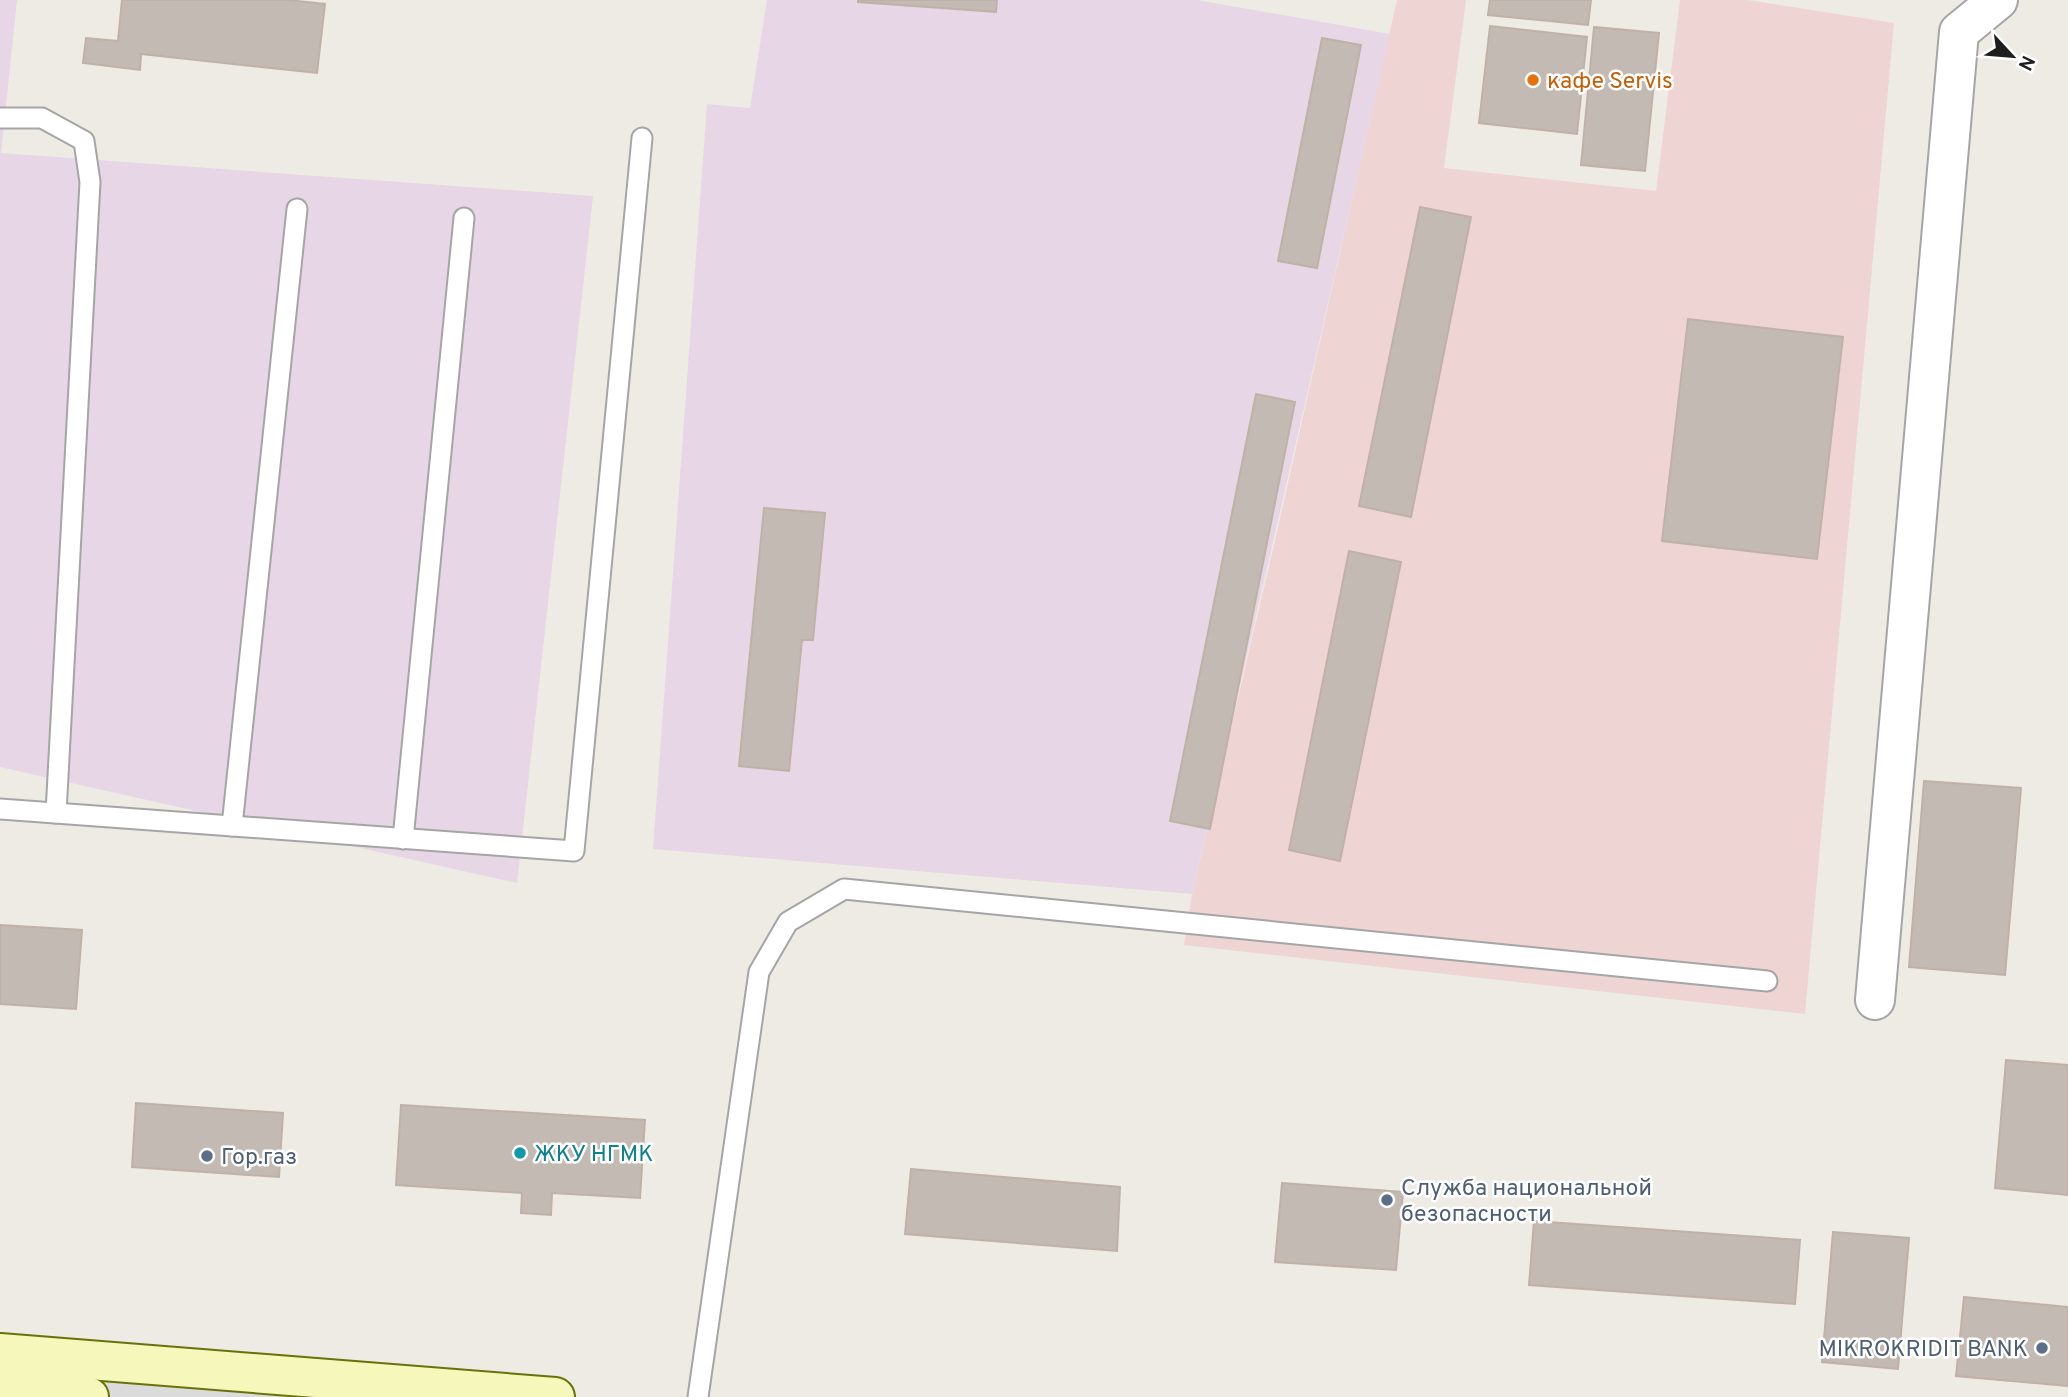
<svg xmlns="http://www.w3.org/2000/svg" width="2068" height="1397" font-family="Overpass,sans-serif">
<rect width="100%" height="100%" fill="#eeebe4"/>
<polygon fill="#dcdbdb" points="0,1364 354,1397 0,1397"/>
<polygon fill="#efd4d4" points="1397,0 1466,0 1444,168 1656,191 1680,0 1748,0 1894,23 1805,1014 1184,945 1192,894 1277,532"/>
<g fill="#e7d6e5">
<polygon points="0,0 17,0 1,153 593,196 517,883 0,767"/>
<polygon points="767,0 1197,0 1390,34 1192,894 653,849 707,104 750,108"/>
</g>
<g fill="#c3bab4" stroke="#c0b1a7" stroke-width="2">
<polygon points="122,0 288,0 325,4 317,73 141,54 140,70 83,63 86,38 118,41"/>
<polygon points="858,0 997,0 996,12 858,2"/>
<polygon points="1490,0 1591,0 1588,25 1488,15"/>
<polygon points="1490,26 1587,37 1577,134 1479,123"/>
<polygon points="1594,27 1659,33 1645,171 1581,165"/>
<polygon points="1322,38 1361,45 1317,268 1278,261"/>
<polygon points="1420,207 1471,217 1411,517 1359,506"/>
<polygon points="1688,319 1843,337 1817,559 1662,541"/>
<polygon points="1256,394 1295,402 1210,829 1170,821"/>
<polygon points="764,508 825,513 813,640 802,640 789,771 739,766"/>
<polygon points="1349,551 1401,562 1340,861 1289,850"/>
<polygon points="1924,781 2021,788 2005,975 1909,967"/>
<polygon points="0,925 82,930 76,1009 0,1004"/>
<polygon points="2006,1060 2068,1065 2068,1195 1995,1188"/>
<polygon points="136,1103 283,1113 279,1177 132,1167"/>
<polygon points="401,1105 645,1120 640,1198 552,1193 551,1215 521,1213 522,1193 396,1185"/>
<polygon points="911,1169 1120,1187 1117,1251 905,1234"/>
<polygon points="1282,1183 1403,1192 1396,1270 1275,1262"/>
<polygon points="1534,1221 1800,1240 1795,1304 1529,1285"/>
<polygon points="1833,1232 1909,1238 1898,1369 1822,1362"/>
<polygon points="1964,1297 2068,1307 2068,1386 1956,1376"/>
</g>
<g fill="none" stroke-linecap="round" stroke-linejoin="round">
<g stroke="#a5a5a5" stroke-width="23">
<g id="service">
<polyline points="0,118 42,118 84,141 90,182 56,813"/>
<polyline points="0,809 574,851 642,138"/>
<polyline points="232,826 297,209"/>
<polyline points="403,839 464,218"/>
<polyline points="698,1397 759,972 788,922 844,889 1767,981"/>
</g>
</g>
<g stroke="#a5a5a5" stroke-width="42">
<polyline id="minor" points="1875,1000 1959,32 1998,0"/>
</g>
<g stroke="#697109" stroke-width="42">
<g id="secondary">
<polyline points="0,1353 555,1397"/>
<polyline points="0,1389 89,1397"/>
</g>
</g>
<use href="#service" stroke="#fff" stroke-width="19"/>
<use href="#minor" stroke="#fff" stroke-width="38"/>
<use href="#secondary" stroke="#f6f7ba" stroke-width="38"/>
</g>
<circle fill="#e8710a" stroke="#fff" stroke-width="2.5" cx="1533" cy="80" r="7"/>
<circle fill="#0f9aa8" stroke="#fff" stroke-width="2.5" cx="520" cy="1153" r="7"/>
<g fill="#5c6f8a" stroke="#fff" stroke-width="2.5">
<circle cx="207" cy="1156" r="7"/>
<circle cx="1387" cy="1200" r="7"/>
<circle cx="2042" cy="1348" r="7"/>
</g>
<g text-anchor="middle" stroke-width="5" stroke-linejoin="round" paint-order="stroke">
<g font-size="23" fill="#c56008" stroke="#fff" text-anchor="start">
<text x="1547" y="88">кафе Servis</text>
</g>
<g font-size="23" fill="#0d838f" stroke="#fff" text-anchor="start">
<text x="534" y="1161">ЖКУ НГМК</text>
</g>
<g font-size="23" fill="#4e5e75" stroke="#fff" text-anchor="start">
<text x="221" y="1164">Гор.газ</text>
<text x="1401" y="1195">Служба национальной<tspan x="1401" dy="26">безопасности</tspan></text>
<text x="2028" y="1356" text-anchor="end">MIKROKRIDIT BANK</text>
</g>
</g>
<g transform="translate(2012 56) rotate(116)" stroke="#ffffff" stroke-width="5" paint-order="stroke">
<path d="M0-5L12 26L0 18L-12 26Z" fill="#1e1e1e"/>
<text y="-10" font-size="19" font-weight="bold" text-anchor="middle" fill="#1e1e1e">N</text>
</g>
</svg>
